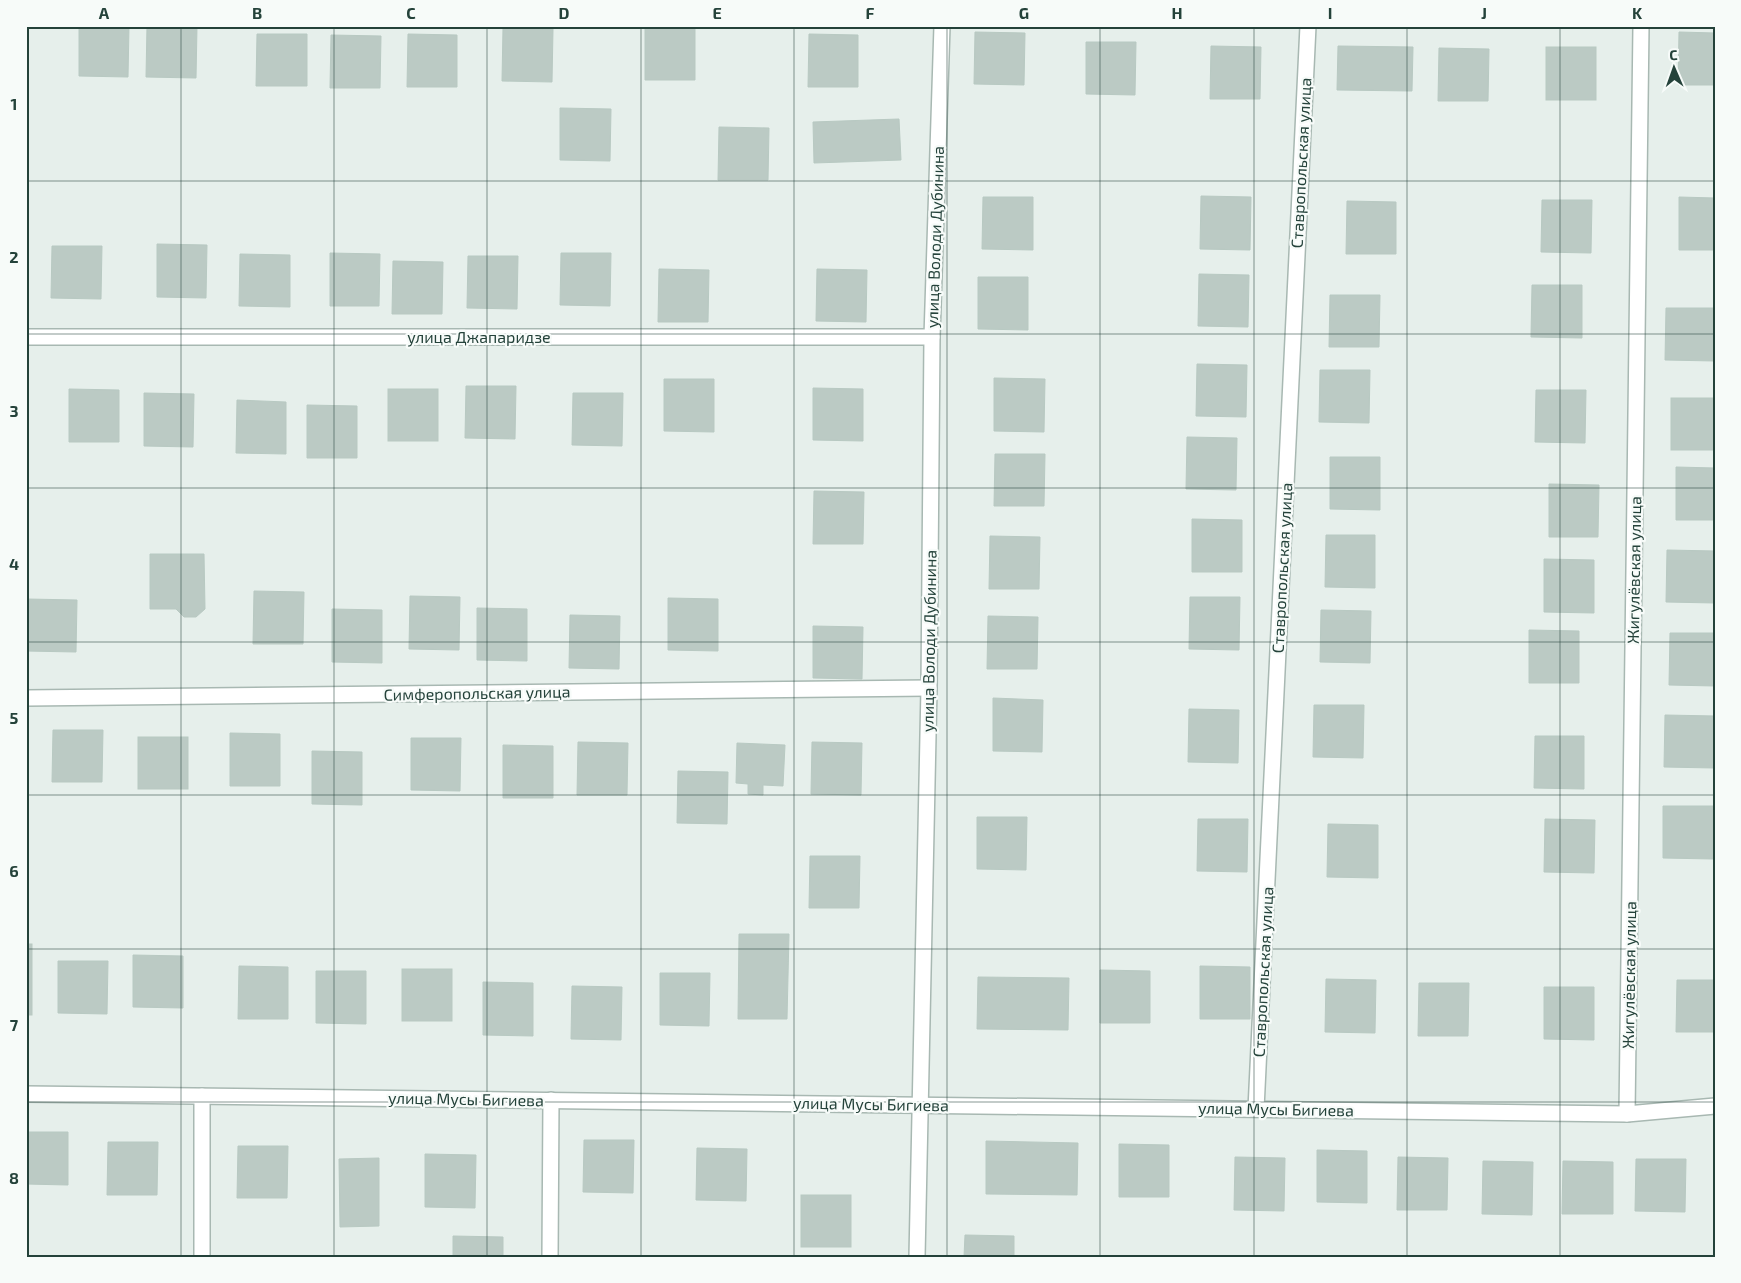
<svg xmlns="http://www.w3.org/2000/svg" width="1741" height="1283" font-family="'Exo 2',sans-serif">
<rect width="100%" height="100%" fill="#e6efeb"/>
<g fill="#bbcac4" stroke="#b8c9c2">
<polygon points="79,26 129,26 128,77 79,76"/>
<polygon points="147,26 197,26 196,78 146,77"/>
<polygon points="645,27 695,28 695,80 645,80"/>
<polygon points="503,28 553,29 552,82 502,81"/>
<polygon points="975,32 1025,33 1024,85 974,84"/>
<polygon points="1679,32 1715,33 1715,85 1678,85"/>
<polygon points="257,34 307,34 307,86 256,86"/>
<polygon points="408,34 457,35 457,87 407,87"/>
<polygon points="809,34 858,35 858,87 808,87"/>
<polygon points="331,35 381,36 380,88 330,88"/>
<polygon points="1086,42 1136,42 1135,95 1086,94"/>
<polygon points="1211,46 1261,47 1260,99 1210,99"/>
<polygon points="1338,46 1413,47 1412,91 1337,90"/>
<rect x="1546" y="47" width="50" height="53"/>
<polygon points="1439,48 1489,49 1488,101 1438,101"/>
<polygon points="560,108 611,109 610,161 560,160"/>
<polygon points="899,119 901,160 814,163 813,122"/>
<polygon points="719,127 769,128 768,180 718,180"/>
<polygon points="1201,196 1251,197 1250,250 1200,249"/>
<polygon points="983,197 1033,197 1033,250 982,249"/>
<polygon points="1679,197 1715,198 1715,250 1679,250"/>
<polygon points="1542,200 1592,200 1591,253 1541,252"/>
<polygon points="1347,201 1396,202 1396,254 1346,254"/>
<polygon points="157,244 207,245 206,298 157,297"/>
<polygon points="52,246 102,246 101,299 51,298"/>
<polygon points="330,253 380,254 379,306 330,306"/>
<polygon points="561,253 611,253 610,306 560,305"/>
<polygon points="240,254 290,255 290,307 239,306"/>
<polygon points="468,256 518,256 517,309 467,308"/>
<polygon points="393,261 443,262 442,314 392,314"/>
<polygon points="659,269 709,270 708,322 658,322"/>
<polygon points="817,269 867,270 866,322 816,321"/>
<polygon points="1199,274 1249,275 1248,327 1198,326"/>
<polygon points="978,277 1028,277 1028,330 978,329"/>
<polygon points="1532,285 1582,285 1582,338 1531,337"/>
<polygon points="1330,295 1380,295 1379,347 1329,347"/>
<polygon points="1666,308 1715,308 1715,361 1665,360"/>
<polygon points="1197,364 1247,365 1246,417 1196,416"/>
<polygon points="1320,370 1370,370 1369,423 1319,422"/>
<polygon points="994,378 1045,379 1044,432 994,431"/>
<polygon points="664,379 714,379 714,432 664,431"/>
<polygon points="466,386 516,386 515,439 465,438"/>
<polygon points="813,388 863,389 863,441 813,440"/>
<polygon points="69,389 119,390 119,442 69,442"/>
<rect x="388" y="389" width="50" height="52"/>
<polygon points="1536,390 1586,390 1585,443 1535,442"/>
<polygon points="144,393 194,394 193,447 144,446"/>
<polygon points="573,393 623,393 622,446 572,445"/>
<rect x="1671" y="398" width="44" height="52"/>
<polygon points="237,400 286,402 286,454 236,453"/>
<polygon points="307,405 357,406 357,458 307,458"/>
<polygon points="1187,437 1237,438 1236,490 1186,489"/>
<polygon points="995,454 1045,454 1044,506 994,506"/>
<polygon points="1330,457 1380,457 1380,510 1330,509"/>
<polygon points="1676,467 1715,468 1715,520 1676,520"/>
<polygon points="1549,484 1599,485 1598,537 1549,537"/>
<polygon points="814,491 864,492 863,544 813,544"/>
<polygon points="1192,519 1242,520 1242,572 1192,572"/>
<polygon points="1326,535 1375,535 1375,588 1325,587"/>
<polygon points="990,536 1040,537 1039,589 989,589"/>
<polygon points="1667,550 1715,551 1715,603 1666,602"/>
<polygon points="150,554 204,554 205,609 196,617 184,617 176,609 150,609"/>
<polygon points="1544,559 1594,560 1594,613 1544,612"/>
<polygon points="254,591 304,592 303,644 253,644"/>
<polygon points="410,596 460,597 459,650 409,649"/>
<polygon points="1190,597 1240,597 1239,650 1189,649"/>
<polygon points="668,598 718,599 718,651 668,650"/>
<polygon points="27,599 77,600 76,652 26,651"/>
<polygon points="477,608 527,609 527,661 477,660"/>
<polygon points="332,609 382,610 382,663 332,662"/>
<polygon points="1321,610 1371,611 1370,663 1320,662"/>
<polygon points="570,615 620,616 619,669 569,668"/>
<polygon points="988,616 1038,617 1037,669 987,669"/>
<polygon points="813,626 863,627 862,679 813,678"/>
<polygon points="1529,630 1579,631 1579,683 1529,683"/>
<polygon points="1670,633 1715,633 1715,686 1669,685"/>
<polygon points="993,698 1043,700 1042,752 993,751"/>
<polygon points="1314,705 1364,705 1363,758 1313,757"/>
<polygon points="1189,709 1239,710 1238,763 1188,762"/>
<polygon points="1665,715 1715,716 1714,768 1664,767"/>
<polygon points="53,730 103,730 102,782 52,782"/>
<polygon points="230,733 280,734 280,786 230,786"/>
<polygon points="1535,736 1584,736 1584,789 1534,788"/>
<rect x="138" y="737" width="50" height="52"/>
<polygon points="411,738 461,738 460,791 411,790"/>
<polygon points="578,742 628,743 627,795 577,795"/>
<polygon points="812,742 862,743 861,795 811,794"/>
<polygon points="737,743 785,745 783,786 763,785 763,795 748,794 748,784 736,783"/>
<polygon points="503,745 553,746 553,798 503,798"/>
<polygon points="312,751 362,752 362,805 312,804"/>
<polygon points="678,771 728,772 727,824 677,823"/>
<polygon points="1663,806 1713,806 1713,859 1663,858"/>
<polygon points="977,817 1027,817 1026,870 977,869"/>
<polygon points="1198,819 1248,819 1247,872 1197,871"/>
<polygon points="1545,819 1595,820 1594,873 1544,872"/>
<polygon points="1328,824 1378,825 1378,878 1327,877"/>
<polygon points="810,856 860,856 859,908 809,908"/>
<polygon points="739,934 789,934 787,1019 738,1019"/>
<rect x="26" y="944" width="6" height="71"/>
<polygon points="133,955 183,956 183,1008 133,1007"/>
<polygon points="58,961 108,961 107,1014 58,1013"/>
<polygon points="239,966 288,967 288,1019 238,1019"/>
<polygon points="1200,966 1250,967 1250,1019 1200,1019"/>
<rect x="402" y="969" width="50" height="52"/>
<polygon points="1100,970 1150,971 1150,1023 1100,1023"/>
<polygon points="316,971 366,971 366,1024 316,1023"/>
<polygon points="660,973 710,973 709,1026 660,1025"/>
<polygon points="978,977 1069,978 1068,1030 977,1029"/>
<polygon points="1326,979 1376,980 1375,1033 1325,1032"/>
<polygon points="1677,980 1715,980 1715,1032 1676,1032"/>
<polygon points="483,982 533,983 533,1036 483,1035"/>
<polygon points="1419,983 1469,983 1468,1036 1418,1036"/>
<polygon points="572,986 622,987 621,1040 571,1039"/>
<polygon points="1544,987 1594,987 1594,1040 1544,1039"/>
<polygon points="26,1132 68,1132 68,1185 26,1184"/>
<polygon points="584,1140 634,1140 633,1193 583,1192"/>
<polygon points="986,1141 1078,1143 1077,1195 986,1194"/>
<polygon points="108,1142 158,1142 157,1195 107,1195"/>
<polygon points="1119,1144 1169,1145 1169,1197 1119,1197"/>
<polygon points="238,1146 288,1146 287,1198 237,1198"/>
<polygon points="697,1148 747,1149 746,1201 696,1200"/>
<polygon points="1317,1150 1367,1151 1367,1203 1317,1202"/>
<polygon points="425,1154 476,1155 475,1208 425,1207"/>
<polygon points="1235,1157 1285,1158 1284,1211 1234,1210"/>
<polygon points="1398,1157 1448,1158 1447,1210 1397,1210"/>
<polygon points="379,1158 379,1226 340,1227 339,1159"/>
<polygon points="1636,1159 1686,1159 1685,1212 1635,1211"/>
<polygon points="1483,1161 1533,1162 1532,1215 1482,1214"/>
<polygon points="1563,1161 1613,1162 1613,1214 1562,1214"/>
<rect x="801" y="1195" width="50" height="52"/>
<polygon points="965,1235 1014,1236 1014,1257 964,1257"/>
<polygon points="453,1236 503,1237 503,1257 453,1257"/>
</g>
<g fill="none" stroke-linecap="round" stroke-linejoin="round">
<g stroke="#a8b8b2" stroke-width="18">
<g id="minor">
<polyline points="26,337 932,337"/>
<polyline points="26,698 929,688"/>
<polyline points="26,1094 1627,1114 1715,1106"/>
<polyline points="1256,1109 1308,26"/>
<polyline points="1627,1114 1641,26"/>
<polyline points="202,1257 202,1096"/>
<polyline points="550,1257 551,1100"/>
<polyline points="917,1257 929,688 932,337 942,26"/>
</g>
</g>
<use href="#minor" stroke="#fff" stroke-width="15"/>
</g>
<path fill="none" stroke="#24423a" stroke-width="1" stroke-opacity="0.55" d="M181,26V1257M334,26V1257M487,26V1257M641,26V1257M794,26V1257M947,26V1257M1100,26V1257M1254,26V1257M1407,26V1257M1560,26V1257M26,181H1715M26,334H1715M26,488H1715M26,642H1715M26,795H1715M26,949H1715M26,1102H1715"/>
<g text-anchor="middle" stroke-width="4.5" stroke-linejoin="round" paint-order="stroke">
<g font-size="16" fill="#24423a" stroke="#f7fbf9">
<text transform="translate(1301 163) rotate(-87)" y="6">Ставропольская улица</text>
<text transform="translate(935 237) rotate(-88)" y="6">улица Володи Дубинина</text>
<text x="479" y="343">улица Джапаридзе</text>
<text transform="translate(1282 568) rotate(-87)" y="6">Ставропольская улица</text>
<text transform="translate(1634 570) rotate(-89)" y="6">Жигулёвская улица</text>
<text transform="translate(929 641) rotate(-89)" y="6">улица Володи Дубинина</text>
<text transform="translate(477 693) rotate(-1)" y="6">Симферопольская улица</text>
<text transform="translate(1263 972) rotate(-87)" y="6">Ставропольская улица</text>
<text transform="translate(1629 975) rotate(-89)" y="6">Жигулёвская улица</text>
<text transform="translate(466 1099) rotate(1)" y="6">улица Мусы Бигиева</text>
<text transform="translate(871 1104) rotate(1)" y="6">улица Мусы Бигиева</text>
<text transform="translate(1276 1109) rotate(1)" y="6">улица Мусы Бигиева</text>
</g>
</g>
<rect width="1741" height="1283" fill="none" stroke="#f7fbf9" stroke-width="55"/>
<g transform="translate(1674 68) rotate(358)" stroke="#f7fbf9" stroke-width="4" paint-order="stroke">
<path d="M0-4L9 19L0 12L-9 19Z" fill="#24423a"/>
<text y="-8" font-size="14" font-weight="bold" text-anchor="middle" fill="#24423a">С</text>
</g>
<rect x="28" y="28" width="1686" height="1228" fill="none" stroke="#24423a" stroke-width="2"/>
<g font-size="16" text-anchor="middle" font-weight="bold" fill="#24423a">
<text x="104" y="19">A</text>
<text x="257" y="19">B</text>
<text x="411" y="19">C</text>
<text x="564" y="19">D</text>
<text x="717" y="19">E</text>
<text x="870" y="19">F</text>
<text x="1024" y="19">G</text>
<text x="1177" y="19">H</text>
<text x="1330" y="19">I</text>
<text x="1484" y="19">J</text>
<text x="1637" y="19">K</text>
<text x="14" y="110">1</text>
<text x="14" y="263">2</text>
<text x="14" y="417">3</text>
<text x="14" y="570">4</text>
<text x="14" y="724">5</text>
<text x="14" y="877">6</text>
<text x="14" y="1031">7</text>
<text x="14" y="1184">8</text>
</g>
</svg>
